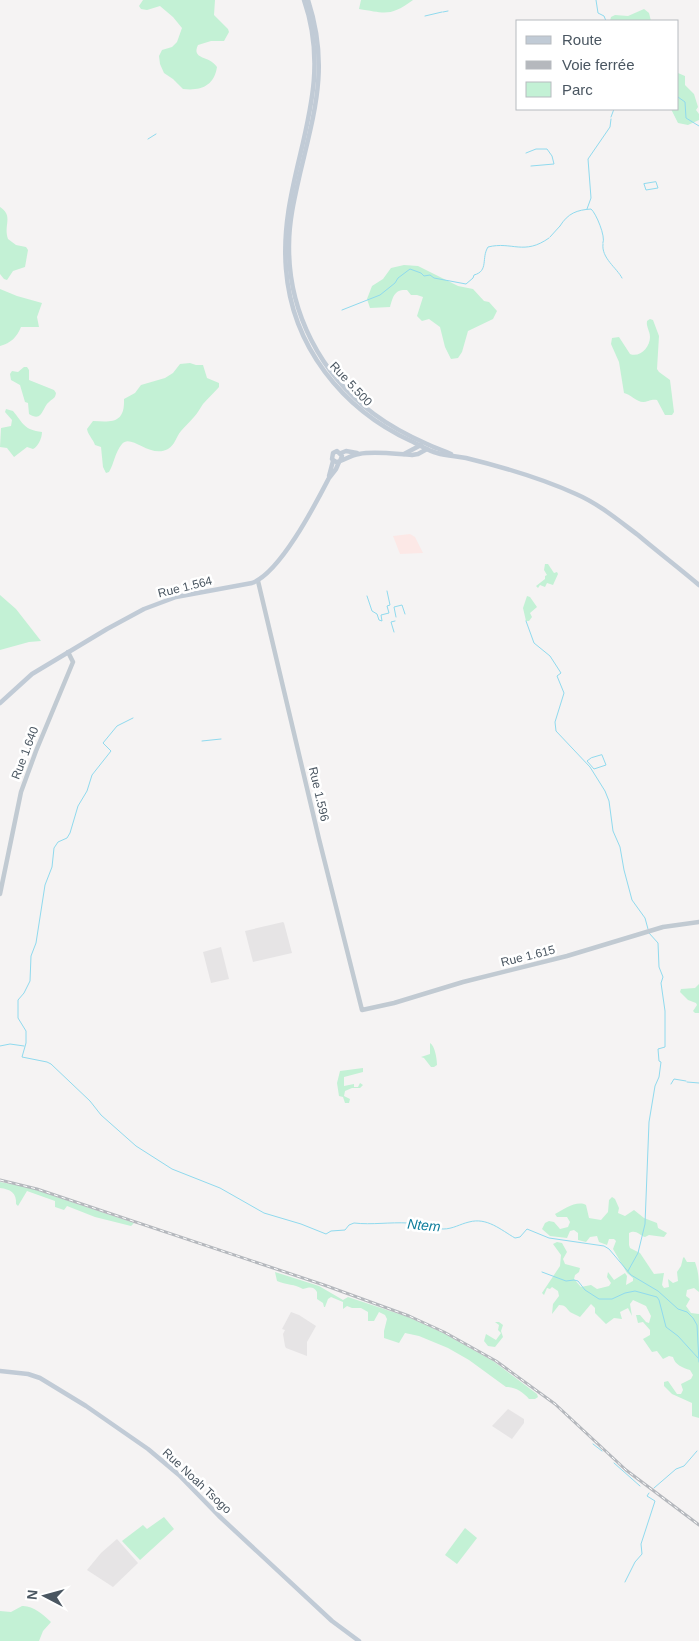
<svg xmlns="http://www.w3.org/2000/svg" width="699" height="1641" font-family="Helvetica,sans-serif">
<rect width="100%" height="100%" fill="#f5f3f3"/>
<g fill="#e6e4e5">
<polygon points="283,922 284,923 292,953 253,962 245,931"/>
<polygon points="221,947 229,979 211,983 203,952"/>
<polygon points="291,1312 299,1315 316,1326 307,1342 307,1356 286,1348 285,1346 283,1334 285,1330 282,1329"/>
<polygon points="508,1409 524,1419 524,1423 512,1439 492,1426"/>
<polygon points="117,1539 138,1563 113,1587 87,1570 101,1553"/>
</g>
<polygon fill="#fce8e6" points="410,534 415,537 423,553 400,554 393,536"/>
<g fill="#c3f1d5">
<path d="M143,0H215L214,15L228,29L229,32L224,41H211L198,45C191,60 209,55 217,67C214,86 201,91 183,89L173,79L164,73L160,64L159,56L162,50L172,47L177,42L182,28L173,17L160,6L147,10L141,9L139,6Z"/>
<path d="M361,0H413C390,17 385,13 359,9Z"/>
<polygon points="644,9 649,13 651,21 610,21 611,17 615,15 628,16"/>
<polygon points="678,73 685,76 685,85 694,94 698,107 696,110 699,114 699,120 688,125 678,123 671,109 678,109"/>
<path d="M0,207C14,216 3,225 8,239L16,245L26,247L28,250L25,267L13,271L7,280L4,279L0,274Z"/>
<path d="M404,265L418,266L458,286L473,289L484,301L489,302L497,311L493,319L468,331L462,352L458,358L451,359L445,347L440,327L429,319L422,321L417,316L423,297L417,295H411L407,290C394,289 393,297 390,307L370,308L367,299L372,286L383,279L391,268Z"/>
<path d="M0,289L17,296L42,303L37,317L39,327H21C17,337 11,343 0,346Z"/>
<path d="M650,319L653,320L659,336L657,369L659,372L670,380L674,412L672,415H665L657,400C651,399 650,401 644,402C638,403 630,394 624,393L619,362L611,344L612,338L619,337L630,354C640,358 650,347 650,337C650,331 646,327 647,321Z"/>
<path d="M190,363L196,365H203L207,378L219,383V387C214,393 208,398 203,404C200,408 198,413 194,417C190,422 185,426 181,431C176,437 175,445 168,449C150,459 131,433 122,444C115,452 114,464 109,472L106,473L103,467L101,447L95,445C93,439 88,435 87,429L93,421C111,422 125,424 124,399L135,393L141,385L165,378L173,373L180,364Z"/>
<path d="M24,367H27L29,370V380L54,390L56,393C55,399 53,398 49,402C42,407 43,423 29,414L28,403L25,402L20,385L11,380L10,374L12,371L18,372Z"/>
<path d="M6,409L13,411C23,423 24,430 42,432C42,438 38,447 33,449L27,447L14,457L7,448L0,447L1,428L11,426L12,420L5,412Z"/>
<polygon points="545,564 548,564 554,573 557,572 558,574 553,585 547,583 545,587 540,585 538,588 536,586 545,579 545,576 547,575 544,570"/>
<polygon points="0,595 16,609 41,641 29,642 0,650"/>
<polygon points="527,596 530,597 537,607 530,613 532,617 529,621 526,621 523,608"/>
<polygon points="699,984 699,1013 695,1013 693,1011 697,1005 696,1003 688,1000 680,992 681,989 695,988"/>
<path d="M430,1043C435,1046 437,1059 437,1065L434,1067H431L424,1058L421,1057L430,1054Z"/>
<polygon points="363,1068 363,1072 344,1077 344,1086 354,1084 354,1087 358,1087 360,1083 363,1085 360,1088 352,1088 345,1091 344,1096 350,1099 349,1103 345,1103 343,1097 339,1096 337,1083 340,1071"/>
<path d="M0,1182L27,1187L134,1223L131,1226L95,1217L67,1206L64,1210L55,1207V1201L27,1191L18,1206L16,1204C17,1193 10,1189 0,1188Z"/>
<path d="M612,1197L615,1199L619,1208L618,1213L625,1216L634,1210L644,1218L657,1223L658,1228L667,1233L664,1237L649,1235L645,1237C639,1235 636,1229 629,1233V1245L630,1248L640,1253L654,1274L664,1273L662,1285L664,1288L669,1287L668,1279L673,1283L678,1281L677,1272L681,1266L683,1258L684,1257L687,1262H695C699,1273 699,1281 699,1292L694,1288L687,1290L686,1296L690,1299L686,1306L691,1313L699,1314V1418L692,1416V1403L672,1394L664,1386V1382L668,1381L677,1394H681L683,1390L681,1384L691,1379L693,1375L690,1370C683,1368 675,1365 673,1357L669,1356L663,1359L657,1351L652,1352L643,1339L650,1335V1330L643,1322L638,1323L636,1315H640L646,1322L649,1323L651,1316L646,1306L633,1300L630,1304L632,1316L628,1308L620,1312L622,1319L614,1318L606,1324L595,1313V1308L591,1304L580,1317C577,1315 573,1314 570,1312C566,1308 566,1305 559,1305L552,1314L553,1304L559,1296L558,1291L552,1287L550,1289L547,1288L544,1295L542,1293L560,1266L561,1255L553,1244L557,1242L562,1243L567,1252L563,1259L565,1264L580,1268L579,1272L575,1275L574,1279L581,1287L591,1285L597,1289L609,1286L611,1283L607,1277L608,1272L614,1280L625,1273L627,1276L626,1285L633,1281V1278L627,1273L613,1249L616,1241L614,1239H609L607,1245L599,1242L597,1236L590,1237L586,1242L578,1240V1233L574,1230L570,1231L567,1238L550,1236L542,1229L545,1223L549,1221L554,1222L560,1229L568,1227L570,1222L567,1217H557L555,1214C564,1209 577,1200 586,1205L589,1218L601,1220L608,1212L609,1200Z"/>
<path d="M275,1272L319,1286L343,1300L348,1297L408,1317L443,1333L493,1361L537,1394L538,1397L535,1399H529C523,1392 515,1387 506,1387L469,1360L448,1348L419,1336L405,1333L399,1343L384,1338V1331L387,1319L385,1315L379,1312L374,1321H368V1312L361,1308H352L347,1306L343,1309V1302L331,1297L328,1299L325,1307H324L323,1303L317,1299V1292C314,1286 309,1287 303,1289C295,1284 286,1285 277,1281Z"/>
<polygon points="495,1322 499,1322 503,1325 501,1331 503,1337 495,1347 488,1346 484,1341 486,1334 496,1340 501,1333 498,1330 499,1325"/>
<polygon points="164,1517 174,1529 140,1560 122,1541 143,1525 147,1529"/>
<polygon points="465,1528 477,1538 457,1564 445,1555"/>
<path d="M22,1606C32,1605 44,1615 51,1622L43,1631L39,1641H0V1611L11,1612Z"/>
</g>
<g fill="none" stroke-linecap="round" stroke-linejoin="round">
<g stroke="#90daee" stroke-width="1">
<polyline points="596,0 598,13 604,16 606,21"/>
<polyline points="443,12 448,11"/>
<polyline points="425,16 442,12"/>
<polyline points="678,97 685,102 686,118 699,126"/>
<polyline points="611,117 614,109"/>
<polyline points="148,139 156,134"/>
<polyline points="526,153 536,149 547,149 552,156 554,164 531,166"/>
<polygon points="656,182 658,188 646,190 644,184"/>
<polyline points="587,209 591,198 588,159 610,127 611,119"/>
<path d="M560,226C568,213 577,210 591,209C596,213 606,237 603,243"/>
<polyline points="550,237 560,226"/>
<path d="M603,244C601,258 617,268 622,278"/>
<path d="M342,310L380,295L395,283L398,278L410,269L421,273L424,276L430,275L434,278L466,284L473,278L474,275C489,271 481,258 488,247C512,241 524,256 549,238"/>
<polyline points="367,596 372,611 377,614 379,620 382,621 381,615 389,613 387,606 390,605 387,591"/>
<polyline points="396,617 394,607 402,605 405,614"/>
<polyline points="526,621 534,643 550,656 561,673 557,676 564,693 555,722 556,731 590,767 605,791 609,801 613,831 620,847 624,870 632,900 645,918 648,929"/>
<polyline points="394,632 391,622 395,621"/>
<path d="M133,718L117,726L103,743L111,751L92,775L87,791L78,806L70,833L67,838L58,842L54,848L52,867L45,885L36,943L31,956L30,981L24,993L18,1000V1018L26,1031V1043L22,1057L47,1062L51,1064L90,1101L101,1115L136,1146L172,1169L220,1188L264,1213L301,1224L326,1234L331,1231L345,1230L349,1225L354,1223C372,1225 390,1222 408,1223C420,1224 431,1229 443,1229C453,1229 460,1224 469,1222C487,1217 501,1230 515,1238L520,1237L527,1229L549,1238L604,1246L609,1249L631,1275L658,1291L678,1309L687,1312L693,1318L697,1325L699,1362"/>
<polyline points="202,741 221,739"/>
<polygon points="602,755 606,765 594,769 587,761 591,758"/>
<polyline points="0,1046 10,1044 24,1046"/>
<polyline points="687,1082 699,1083"/>
<polyline points="671,1084 674,1079 686,1081"/>
<polyline points="628,1271 638,1253 645,1224 649,1122 655,1086 659,1077 661,1062 659,1061 658,1049 665,1047 665,1011 661,983 663,977 659,967 658,943 649,933"/>
<polyline points="542,1272 566,1281 574,1280 578,1281 585,1290 599,1299 612,1299 625,1293 635,1291 657,1297 659,1300 666,1327 678,1336 698,1358"/>
<polyline points="593,1444 602,1451"/>
<polyline points="614,1463 640,1486"/>
<polyline points="654,1488 676,1469 684,1466 697,1451"/>
<polyline points="625,1582 635,1562 642,1554 641,1544 655,1501 647,1496 649,1493"/>
</g>
<g stroke="#c1cad2" stroke-width="4.5">
<polyline points="258,581 319,839 362,1010 394,1003 463,982 567,956 663,927 699,922"/>
<polyline points="0,894 21,792 36,751 73,662 68,652"/>
</g>
<g stroke="#c1cbd6" stroke-width="4.5">
<path d="M304,0C338,98 278,173 286,269C292,346 342,409 411,441C420,445 428,451 437,453C447,456 456,456 466,458C503,467 541,478 576,494C599,504 618,520 638,535C658,552 679,568 699,585"/>
<path d="M308,0C330,67 314,113 299,178C294,200 289,222 289,245C288,312 321,375 374,414C390,426 409,436 427,444C435,448 443,450 451,454"/>
<polyline points="341,453 346,451 357,453"/>
<polyline points="404,454 421,445"/>
<path d="M340,461L342,456L337,451L333,453L332,459L336,462C344,461 350,455 359,454C375,451 395,454 412,455L418,454L427,449"/>
<polyline points="329,476 333,461"/>
<path d="M0,703L32,674L107,629L144,609L176,597L252,583C280,573 315,505 329,478L336,469L339,462"/>
<polyline points="0,1371 28,1374 40,1378 86,1406 148,1449 179,1475 219,1516 332,1621 359,1641"/>
</g>
<g stroke="#b5b8bd" stroke-width="3">
<polyline id="rail" points="0,1180 37,1189 324,1285 409,1316 444,1332 496,1361 555,1404 626,1470 699,1525"/>
</g>
<use href="#rail" stroke="#fff" stroke-width="1" stroke-dasharray="4" stroke-linecap="butt"/>
</g>
<g text-anchor="middle" stroke-width="5" stroke-linejoin="round" paint-order="stroke">
<g font-size="12" fill="#4a5661" stroke="#fff">
<text transform="translate(351 384) rotate(47)" y="4">Rue 5.500</text>
<text transform="translate(185 587) rotate(-14)" y="4">Rue 1.564</text>
<text transform="translate(25 753) rotate(-69)" y="4">Rue 1.640</text>
<text transform="translate(319 794) rotate(77)" y="4">Rue 1.596</text>
<text transform="translate(528 956) rotate(-14)" y="4">Rue 1.615</text>
<text transform="translate(197 1481) rotate(43)" y="4">Rue Noah Tsogo</text>
</g>
<g font-size="14" font-style="italic" fill="#0c7c9b" stroke="#fff">
<text transform="translate(424 1225) rotate(5)" y="5">Ntem</text>
</g>
</g>
<rect x="516" y="20" width="162" height="90" fill="#ffffff" stroke="#b7bbc0"/>
<rect x="526" y="36" width="25" height="8" fill="#c1cbd6" stroke="#b7bbc0"/>
<text x="562" y="45" font-size="15" fill="#4a5661">Route</text>
<rect x="526" y="61" width="25" height="8" fill="#b5b8bd" stroke="#b7bbc0"/>
<text x="562" y="70" font-size="15" fill="#4a5661">Voie ferrée</text>
<rect x="526" y="82" width="25" height="15" fill="#c3f1d5" stroke="#b7bbc0"/>
<text x="562" y="95" font-size="15" fill="#4a5661">Parc</text>
<g transform="translate(45 1596) rotate(276)" stroke="#ffffff" stroke-width="4" paint-order="stroke">
<path d="M0-4L9 19L0 12L-9 19Z" fill="#4a5661"/>
<text y="-8" font-size="14" font-weight="bold" text-anchor="middle" fill="#4a5661">N</text>
</g>
</svg>
